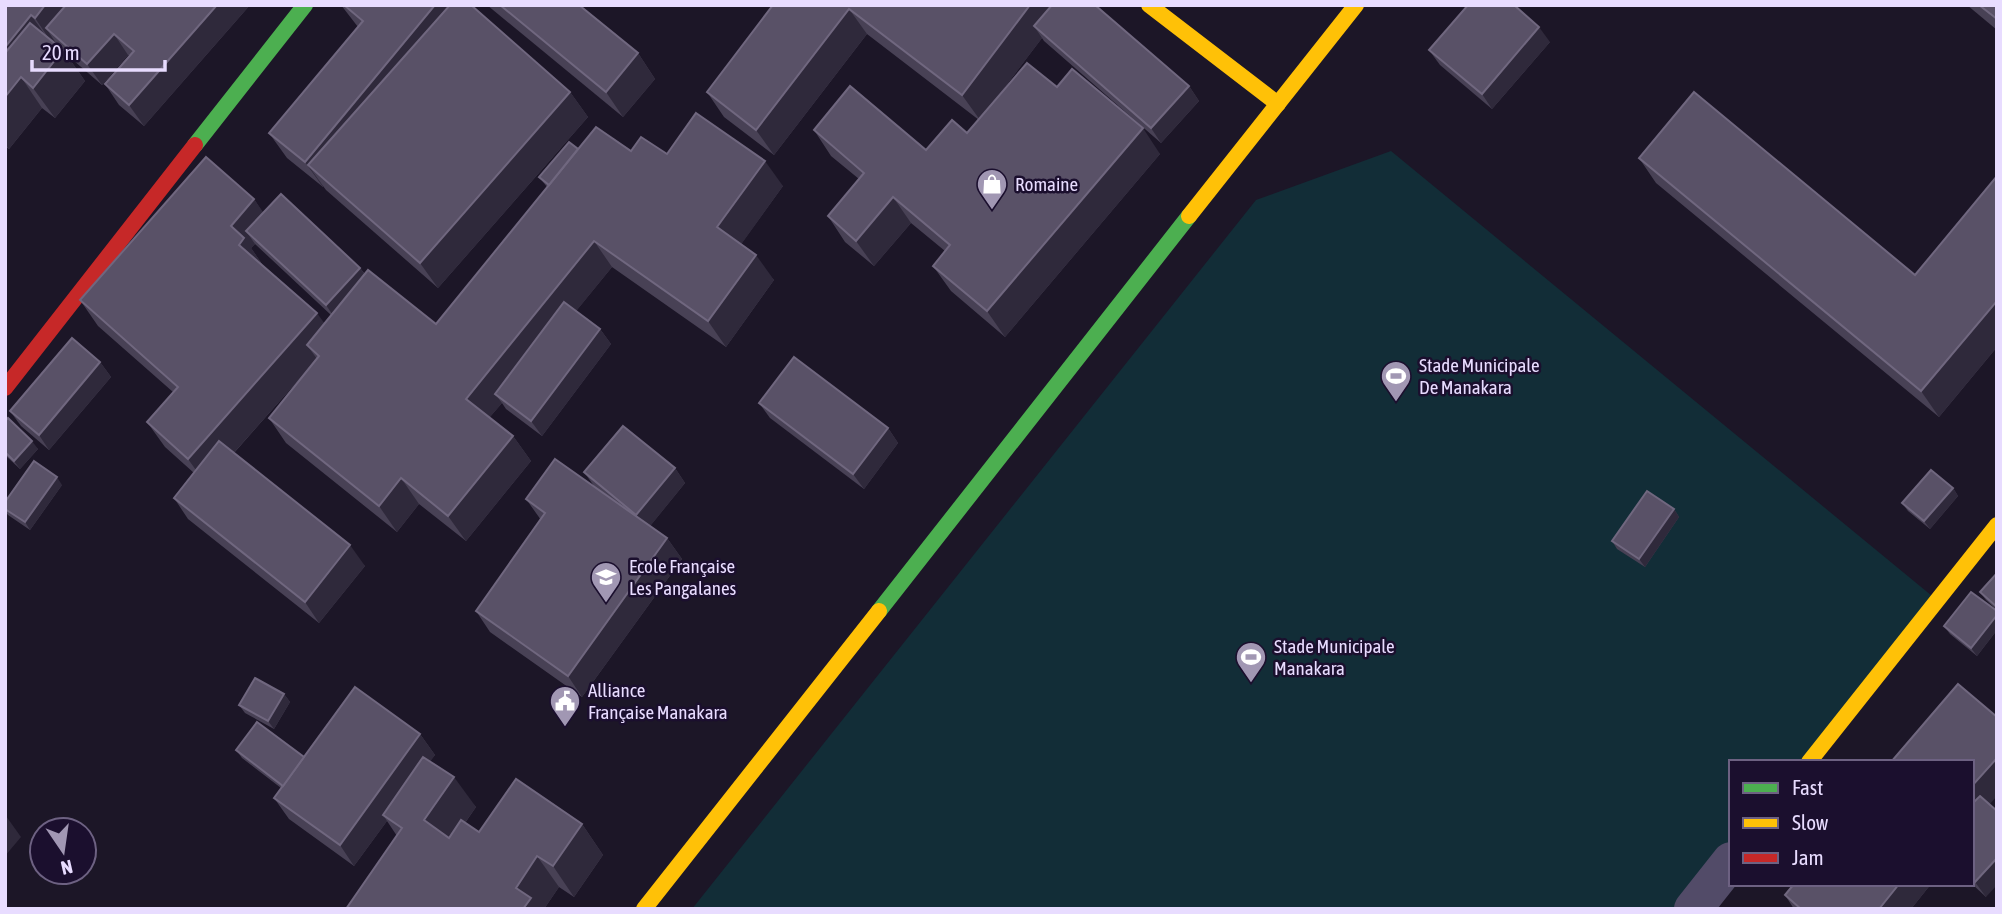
<svg xmlns="http://www.w3.org/2000/svg" width="2002" height="914" font-family="'Asap Condensed',sans-serif">
<rect width="100%" height="100%" fill="#1c1627"/>
<polygon fill="#122d37" points="1391,151 1943,605 1813,762 1731,762 1731,862 1692,909 692,909 1256,200"/>
<g fill="none" stroke-linecap="round" stroke-linejoin="round">
<polyline stroke="#524b68" stroke-width="38" points="1693,909 1731,861"/>
<g stroke="#4caf50" stroke-width="16">
<polyline points="195,145 305,5"/>
<polyline points="879,611 1189,216"/>
</g>
<g stroke="#ffc107" stroke-width="16">
<polyline points="1149,5 1278,104"/>
<polyline points="1189,216 1356,5"/>
<polyline points="1809,762 1997,525"/>
<polyline points="644,909 879,611"/>
</g>
<polyline stroke="#c62828" stroke-width="16" points="5,388 195,145"/>
</g>
<g fill="#484155" fill-rule="evenodd">
<polygon points="5,5 250,5 144,126 119,105 105,84 130,56 128,55 102,85 66,54 85,81 55,118 42,108 9,149 5,146"/>
<polygon points="341,5 474,5 473,7 570,92 588,117 438,288 326,190 323,186 323,187 287,158 269,133 358,27"/>
<polygon points="487,5 579,5 638,53 655,79 623,117"/>
<polygon points="773,5 1095,5 1189,86 1199,101 1161,143 1044,41 1042,38 992,104 1057,87 1160,154 1005,337 951,291 933,266 945,251 911,223 874,266 845,242 828,216 859,179 831,156 814,130 926,150 967,133 979,120 867,34 774,155 724,117 707,92"/>
<polygon points="1967,5 1997,5 1997,30"/>
<polygon points="1550,42 1492,109 1440,65 1429,50"/>
<path d="M578,149L631,151L667,154L783,186L741,244L774,280L726,347L612,267L576,311L600,329L611,344L542,436L506,409L502,403L489,418L513,436L531,461L466,541L419,504L397,532L286,443L269,418L316,360L234,453L365,566L319,623L188,519L174,498L194,473L165,447L147,422L173,392L98,326L80,300L254,199L263,213L360,268L365,274L436,324L547,187L539,177ZM255,244L331,315L324,323L261,264H262L251,248Z"/>
<polygon points="1639,158 1915,275 1997,176 1997,347 1939,417 1656,183"/>
<polygon points="100,362 111,377 49,450 21,426 10,411"/>
<polygon points="759,403 888,428 898,443 864,489 770,418"/>
<polygon points="5,421 38,449 20,469 5,455"/>
<polygon points="675,468 685,483 650,526 667,538 682,559 582,697 490,632 476,611 541,520 526,499 594,486 584,472"/>
<polygon points="62,485 30,530 8,515 5,511 5,502"/>
<polygon points="1953,488 1958,496 1930,529 1908,511 1902,503"/>
<polygon points="1674,509 1679,517 1645,567 1617,549 1612,541"/>
<polygon points="1997,573 1997,610 1986,600 1980,592"/>
<polygon points="1997,611 1997,630 1977,656 1950,634 1944,626"/>
<polygon points="284,694 290,702 274,729 245,713 239,705"/>
<polygon points="420,734 435,755 430,761 476,807 465,823 479,832 582,824 603,855 574,897 559,887 544,909 346,909 397,836 387,821 354,866 289,819 274,798 281,788 242,758 236,750 304,757"/>
<polygon points="1972,762 1989,804 1986,897 1972,884"/>
<polygon points="1794,884 1931,884 1911,909 1794,909 1785,895"/>
</g>
<g fill="#2f293b">
<polygon points="45,5 91,5 46,28 58,46 56,49 35,18"/>
<polygon points="217,5 250,5 144,126 129,105"/>
<polygon points="435,5 474,5 327,182 308,165 323,186 323,187 305,162"/>
<polygon points="1030,5 1067,5 1034,26 1042,38 980,120 962,95"/>
<polygon points="849,9 867,34 774,155 756,130"/>
<polygon points="31,15 53,46 27,77 6,46"/>
<polygon points="1539,27 1550,42 1492,109 1482,94"/>
<polygon points="114,34 128,55 102,85 87,64"/>
<polygon points="63,50 85,81 55,118 33,88"/>
<polygon points="638,53 655,79 623,117 606,92"/>
<polygon points="21,77 42,108 9,149 5,144 5,97"/>
<polygon points="1189,86 1199,101 1161,143 1151,128"/>
<polygon points="570,92 588,117 438,288 420,263"/>
<polygon points="1143,128 1160,154 1005,337 987,311"/>
<polygon points="765,161 783,186 735,253 717,227"/>
<polygon points="893,197 911,223 874,266 856,241"/>
<polygon points="254,199 272,225 246,231 255,244 251,248 262,264 256,270 239,245 231,226"/>
<polygon points="594,241 612,267 504,400 495,394 502,403 484,424 466,399"/>
<polygon points="756,255 774,280 726,347 708,321"/>
<polygon points="360,268 371,283 336,320 326,305"/>
<polygon points="1997,301 1997,347 1939,417 1921,391"/>
<polygon points="317,313 335,338 307,345 317,359 206,484 188,459"/>
<polygon points="600,329 611,344 542,436 531,421"/>
<polygon points="100,362 111,377 49,450 39,435"/>
<polygon points="888,428 898,443 864,489 853,474"/>
<polygon points="513,436 531,461 466,541 448,516"/>
<polygon points="32,441 38,449 20,469 14,461"/>
<polygon points="675,468 685,483 647,530 636,515"/>
<polygon points="57,477 62,485 30,530 25,522"/>
<polygon points="401,478 419,504 397,532 379,506"/>
<polygon points="1953,488 1958,496 1930,529 1924,521"/>
<polygon points="1674,509 1679,517 1645,567 1639,559"/>
<polygon points="667,538 682,559 582,697 568,676"/>
<polygon points="350,545 365,566 319,623 305,602"/>
<polygon points="1997,615 1997,630 1977,656 1971,648"/>
<polygon points="284,694 290,702 274,729 268,721"/>
<polygon points="420,734 435,755 388,819 383,815 387,821 354,866 340,845"/>
<polygon points="1997,758 1997,796 1972,824 1972,786"/>
<polygon points="454,777 476,807 445,851 424,820"/>
<polygon points="6,816 21,837 5,856 5,818"/>
<polygon points="582,824 603,855 574,897 553,866"/>
<polygon points="537,856 559,887 544,909 523,909 516,888"/>
<polygon points="1997,858 1997,885 1986,897 1975,882"/>
<polygon points="1899,884 1931,884 1911,909 1879,909"/>
</g>
<g fill="#595167" stroke="#70677f" stroke-width="2">
<polygon points="5,5 45,5 35,18 31,15 6,46"/>
<polygon points="66,5 217,5 129,105 105,84 134,51 114,34 87,64 46,28"/>
<polygon points="344,5 435,5 305,162 269,133 363,21"/>
<polygon points="450,5 471,5 570,92 420,263 308,165"/>
<polygon points="500,5 579,5 638,53 606,92"/>
<polygon points="773,5 1030,5 962,95 849,9 756,130 707,92"/>
<polygon points="1052,5 1095,5 1189,86 1151,128 1034,26"/>
<polygon points="1468,5 1514,5 1539,27 1482,94 1429,50"/>
<polygon points="1979,5 1997,5 1997,19"/>
<polygon points="30,23 63,50 33,88 21,77 5,97 5,52 6,52"/>
<polygon points="1027,63 1057,87 1072,69 1143,128 987,311 933,266 950,245 893,197 856,241 828,216 864,173 814,130 850,86 926,150 952,120 967,133"/>
<polygon points="1694,92 1915,275 1997,176 1997,301 1921,391 1639,158"/>
<polygon points="696,113 765,161 717,227 756,255 708,321 594,241 466,399 513,436 448,516 401,478 379,506 269,418 319,356 307,345 368,270 436,324 596,127 631,151 641,137 667,154"/>
<polygon points="569,142 578,149 549,185 539,177"/>
<polygon points="206,157 254,199 231,226 244,238 239,245 317,313 188,459 147,422 178,387 80,300"/>
<polygon points="281,194 360,268 326,305 246,231"/>
<polygon points="564,302 600,329 531,421 495,394"/>
<polygon points="72,338 100,362 39,435 10,411"/>
<polygon points="794,357 888,428 853,474 759,403"/>
<polygon points="8,418 32,441 14,461 5,452 5,421"/>
<polygon points="623,426 675,468 636,515 584,472"/>
<polygon points="219,441 350,545 305,602 174,498"/>
<polygon points="555,459 667,538 568,676 476,611 545,513 526,499"/>
<polygon points="34,461 57,477 25,522 5,509 5,502"/>
<polygon points="1931,470 1953,488 1924,521 1902,503"/>
<polygon points="1647,491 1674,509 1639,559 1612,541"/>
<polygon points="1997,573 1997,607 1980,592"/>
<polygon points="1971,592 1997,611 1997,615 1971,648 1944,626"/>
<polygon points="255,678 284,694 268,721 239,705"/>
<polygon points="1958,684 1997,717 1997,758 1972,786 1972,762 1891,762"/>
<polygon points="355,687 420,734 340,845 274,798"/>
<polygon points="257,722 304,757 283,786 236,750"/>
<polygon points="423,757 454,777 424,820 449,838 461,820 479,832 516,779 582,824 553,866 537,856 516,888 531,898 523,909 346,909 402,828 383,815"/>
<polygon points="1980,796 1997,811 1997,858 1975,882 1972,879 1972,804"/>
<polygon points="1794,884 1899,884 1879,909 1801,909 1785,895"/>
</g>
<defs>
<g id="shop-pin" transform="scale(1.575)"><path d="M0 17L-7.5 6A9.5 9.5 0 1 1 7.5 6Z" fill="#a197b3" stroke="#1b0f2e"/><path d="M-5-2.5h2.3a2.7 3.5 0 0 1 5.4 0H5L5.5 6h-11ZM-1.5-2.5h3a1.5 2.3 0 0 0-3 0Z" fill="#fff"/></g>
<g id="stadium-pin" transform="scale(1.575)"><path d="M0 17L-7.5 6A9.5 9.5 0 1 1 7.5 6Z" fill="#a197b3" stroke="#1b0f2e"/><path d="M0-5a6.5 5 0 1 0 0 10a6.5 5 0 1 0 0-10ZM-3.5-1.8h7v3.6h-7Z" fill="#fff"/></g>
<g id="school-pin" transform="scale(1.575)"><path d="M0 17L-7.5 6A9.5 9.5 0 1 1 7.5 6Z" fill="#a197b3" stroke="#1b0f2e"/><path d="M0-5L7-2L0 1L-7-2ZM-4 1L0 2.5L4 1V4Q0 6-4 4Z" fill="#fff"/></g>
<g id="civic-pin" transform="scale(1.575)"><path d="M0 17L-7.5 6A9.5 9.5 0 1 1 7.5 6Z" fill="#a197b3" stroke="#1b0f2e"/><path d="M-.6-6.5H3V-4.5H.6V-3L4-1V1h2V6H-6V1h2V-1L-.6-3ZM-1.2 2.5V6h2.4V2.5Z" fill="#fff"/></g>
</defs>
<g fill-rule="evenodd">
<use href="#shop-pin" x="992" y="184"/>
<use href="#stadium-pin" x="1396" y="376"/>
<use href="#school-pin" x="606" y="577"/>
<use href="#stadium-pin" x="1251" y="657"/>
<use href="#civic-pin" x="565" y="701"/>
</g>
<g text-anchor="middle" stroke-width="5" stroke-linejoin="round" paint-order="stroke">
<g font-size="19" fill="#e8dcff" stroke="#1b0f2e" text-anchor="start">
<text x="1015" y="191">Romaine</text>
<text x="1419" y="372">Stade Municipale<tspan x="1419" dy="22">De Manakara</tspan></text>
<text x="629" y="573">Ecole Française<tspan x="629" dy="22">Les Pangalanes</tspan></text>
<text x="1274" y="653">Stade Municipale<tspan x="1274" dy="22">Manakara</tspan></text>
<text x="588" y="697">Alliance<tspan x="588" dy="22">Française Manakara</tspan></text>
</g>
</g>
<rect width="2002" height="914" fill="none" stroke="#e8dcff" stroke-width="14"/>
<rect x="1729" y="760" width="245" height="126" fill="#1b0f2e" stroke="#6d6182" stroke-width="2"/>
<rect x="1743" y="783" width="35" height="10" fill="#4caf50" stroke="#6d6182" stroke-width="2"/>
<text x="1792" y="795" font-size="21" fill="#e8dcff">Fast</text>
<rect x="1743" y="818" width="35" height="10" fill="#ffc107" stroke="#6d6182" stroke-width="2"/>
<text x="1792" y="830" font-size="21" fill="#e8dcff">Slow</text>
<rect x="1743" y="853" width="35" height="10" fill="#c62828" stroke="#6d6182" stroke-width="2"/>
<text x="1792" y="865" font-size="21" fill="#e8dcff">Jam</text>
<g transform="translate(63 851) rotate(167)"><circle r="33" fill="#1b0f2e" stroke="#6d6182" stroke-width="2"/>
<path d="M0-5L12 26L0 18L-12 26Z" fill="#a197b3"/>
<text y="-10" font-size="19" font-weight="bold" text-anchor="middle" fill="#e8dcff">N</text>
</g>
<path d="M32 60v10h133v-10" fill="none" stroke="#e8dcff" stroke-width="3.5"/>
<text x="42" y="60" font-size="21" fill="#e8dcff" stroke="#1b0f2e" stroke-width="5" paint-order="stroke">20 m</text>
</svg>
